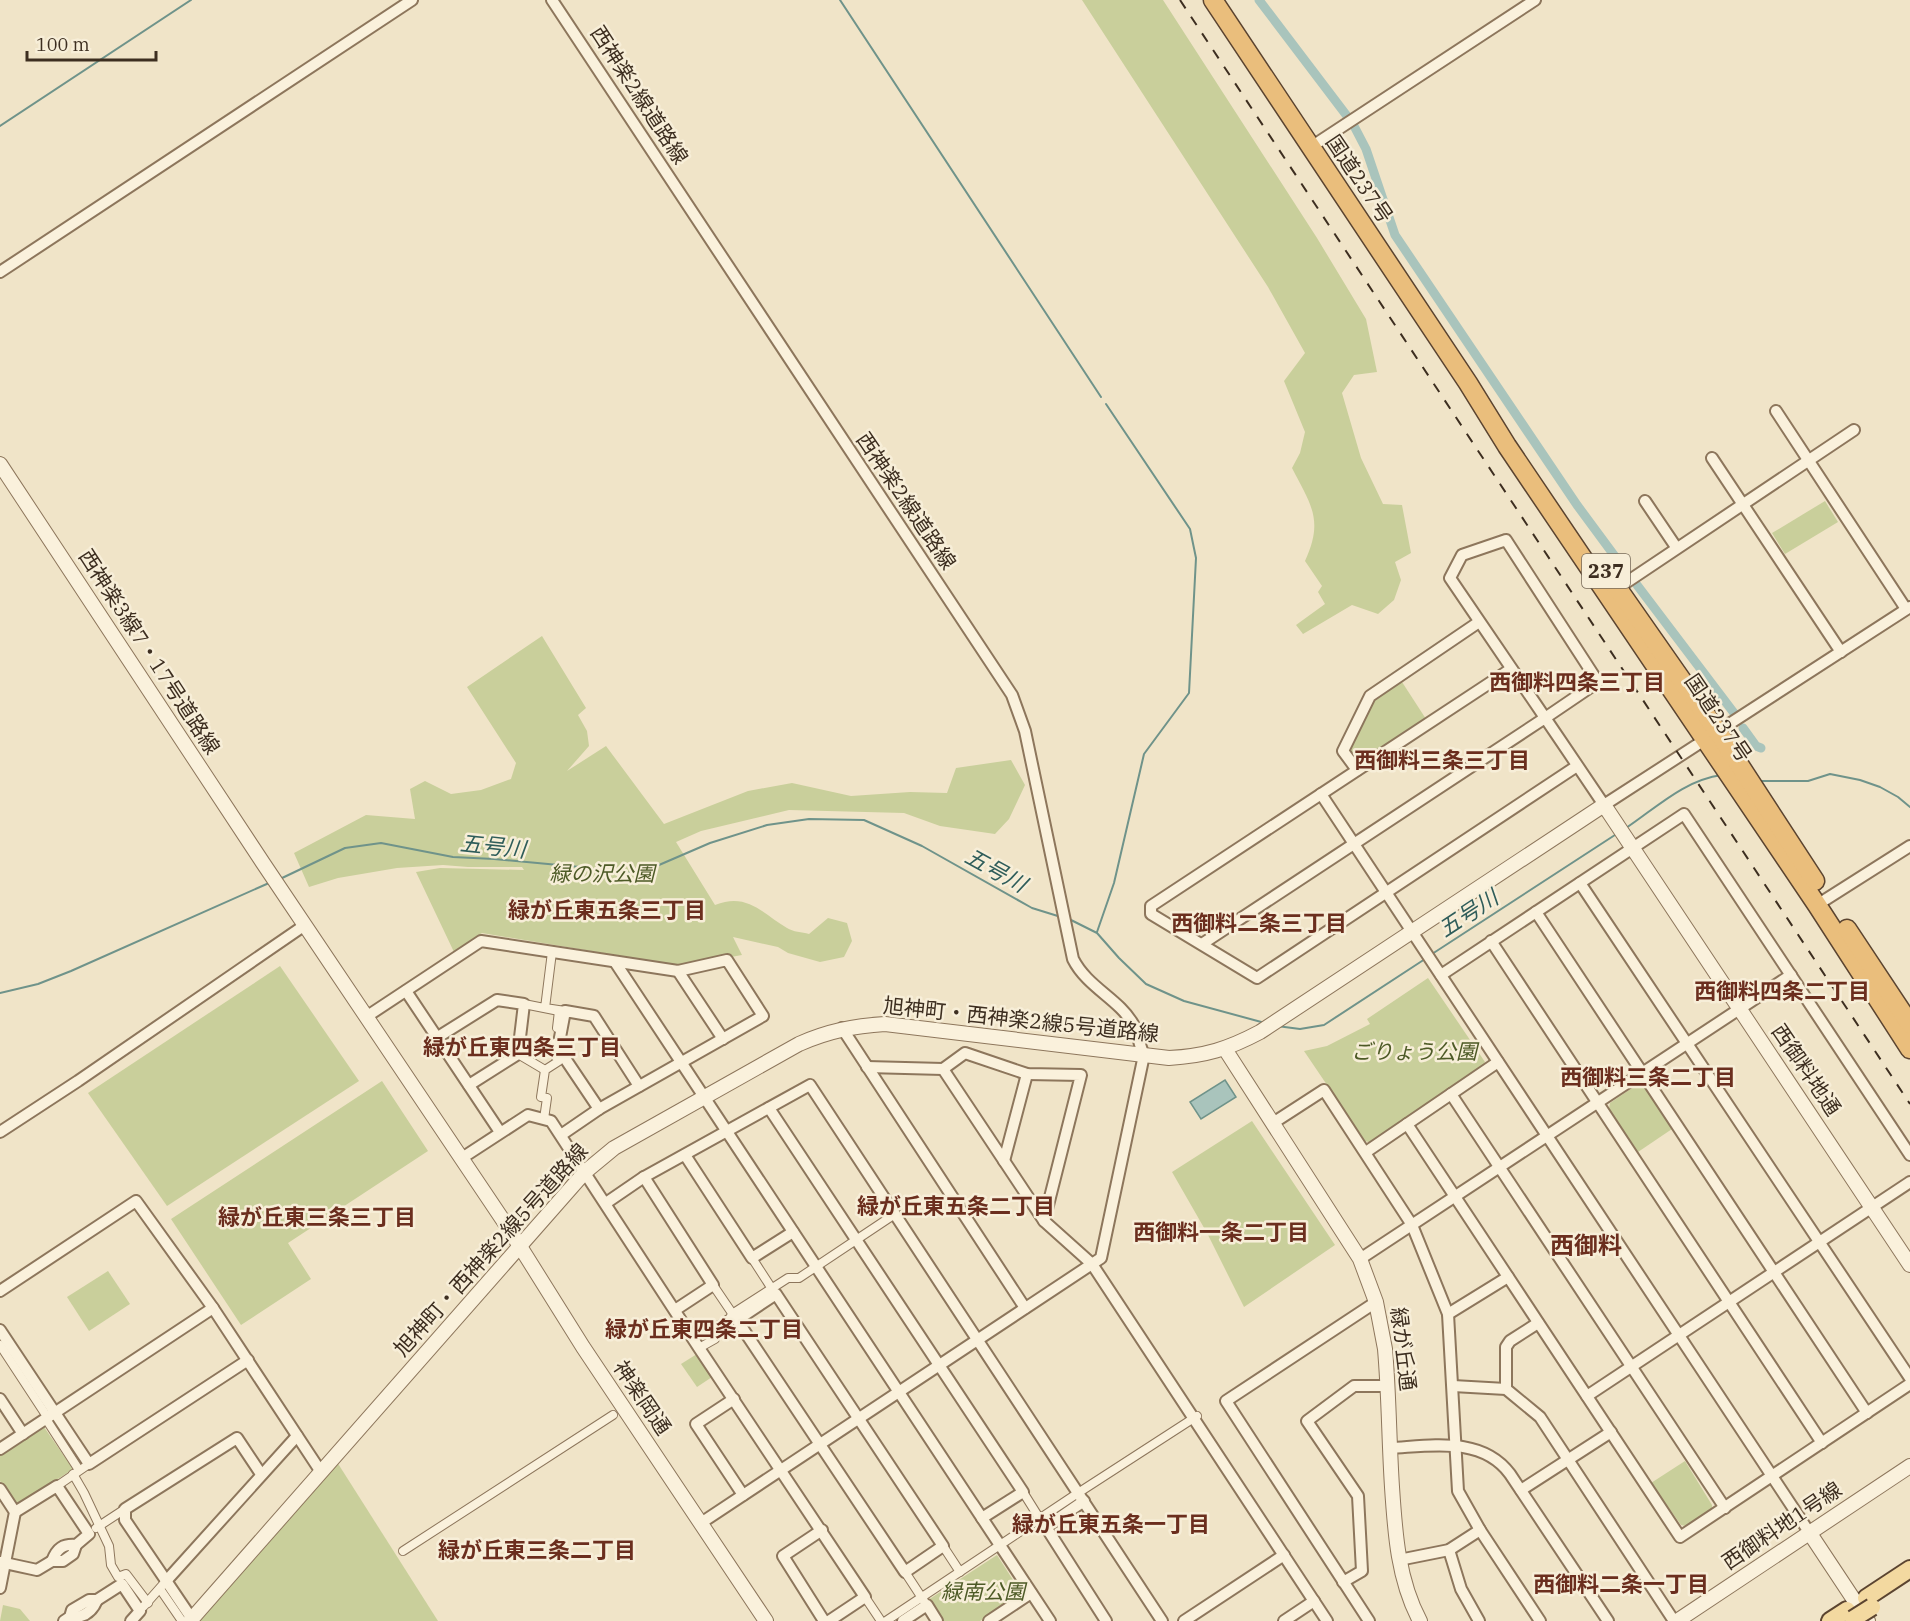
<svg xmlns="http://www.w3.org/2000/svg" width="1910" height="1621" font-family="'IBM Plex Serif','Noto Sans JP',serif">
<rect width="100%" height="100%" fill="#f0e4c8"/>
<g fill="#c9cf9b">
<path d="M1082,0H1163L1317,238L1366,319L1377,372L1354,375L1342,393L1361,458L1383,504L1402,505L1411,553L1395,562L1401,580L1394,600L1378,614L1352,605L1303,634L1296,625L1325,604L1318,592L1322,586L1305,561C1324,520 1311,505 1292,468L1300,453L1305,432L1284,381L1305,353L1268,287Z"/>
<polygon points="1825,501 1838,522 1785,554 1772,533"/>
<path d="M542,636L586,708L578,715L587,731L589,746L567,771L606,746L664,824L748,791L792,783L851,796L910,792L947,793L956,768L1011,760L1025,785L1009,819L995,834L940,826L904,813L789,810L701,831L676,842L715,905C747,892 762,913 787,928C793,932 802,932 809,934L828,918L847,923L852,941L844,957L820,962L788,953L778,947L733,937L742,955L681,966L482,933L454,952L416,872L440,868L524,870L522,867H468L443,865L397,868L338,878L309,887L294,853L366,815L415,819L410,789L425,781L451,794L481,790L511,779L516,763L467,687Z"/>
<path d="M1402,682L1426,719L1362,761C1354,759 1351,754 1350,746L1375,698Z"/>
<polygon points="280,966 359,1081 167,1206 88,1093"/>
<polygon points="1428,978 1485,1062 1482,1068 1372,1143 1365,1141 1304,1051 1327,1046 1370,1024 1367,1019"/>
<polygon points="382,1081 428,1151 288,1243 311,1279 241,1325 171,1219"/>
<polygon points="1638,1084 1643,1085 1672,1129 1638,1152 1609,1109 1610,1103"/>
<polygon points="1252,1121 1335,1245 1244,1307 1207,1233 1172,1172"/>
<polygon points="108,1271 130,1304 89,1331 67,1297"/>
<polygon points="697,1354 712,1377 697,1387 681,1364"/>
<polygon points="44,1427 73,1469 20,1504 15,1504 0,1481 0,1456"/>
<polygon points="1685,1461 1712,1505 1712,1509 1686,1526 1681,1525 1651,1483"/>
<polygon points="337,1462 438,1621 200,1621"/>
<polygon points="997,1555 1022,1594 980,1621 942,1621 928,1600"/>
<polygon points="3,1605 20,1609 30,1621 0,1621"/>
</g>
<polygon fill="#a9c4bc" stroke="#6f938a" stroke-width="1.5" points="1225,1080 1236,1097 1201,1119 1190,1102"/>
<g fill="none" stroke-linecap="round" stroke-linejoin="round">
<g stroke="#6f938a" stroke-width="2">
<polyline points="840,0 1101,397"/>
<polyline points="0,126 191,0"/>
<polyline points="1760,781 1808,781 1830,774 1860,780 1880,787 1898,797 1910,807"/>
<path d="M1626,828C1656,808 1684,780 1722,775"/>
<polyline points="280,879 345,848 381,843 453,857 494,859 580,867 624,874 659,865 710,843 767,825 809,819 864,820 922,846 1032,908 1061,917"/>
<polyline points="1069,919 1097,933 1119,958 1146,984 1184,1001 1265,1023"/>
<polyline points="1097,932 1114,883 1144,754 1189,693 1196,558 1190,529 1106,404"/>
<polyline points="1432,954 1618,833"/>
<polyline points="0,993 38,984 71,971 269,883"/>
<polyline points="1277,1026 1300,1029 1324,1025 1425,959"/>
</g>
<g stroke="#a9c4bc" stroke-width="9">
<polyline points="1259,0 1347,116"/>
<polyline points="1354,126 1366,149 1395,235 1577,505 1625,570"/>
<polyline points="1637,585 1734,713"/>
<polyline points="1743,728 1756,746 1761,748"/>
</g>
<g stroke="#8d765c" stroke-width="10">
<g id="pedestrian">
<polyline points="524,1004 559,1011 565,1011 545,1008 552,952"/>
<polyline points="557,1028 559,1011"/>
<polyline points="518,1054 545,1070"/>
<polyline points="544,1119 547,1098 541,1097 545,1070 559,1061 553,1053 555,1043"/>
<polyline points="752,1258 774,1292"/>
<polyline points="713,1285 734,1316"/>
<polyline points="0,1345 48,1418"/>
<polyline points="699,1348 715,1339 718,1326 730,1318 732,1314 788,1278 799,1278 895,1214"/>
<polyline points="46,1419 79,1470"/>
<polyline points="73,1474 84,1493 109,1546 111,1565 118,1577 126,1574 148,1603"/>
<polyline points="57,1486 89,1464"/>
<polyline points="1023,1492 1043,1524"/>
<polyline points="96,1528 125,1509"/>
<polyline points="943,1546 960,1572"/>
<polyline points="403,1551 613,1415"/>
<polyline points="905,1572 924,1601"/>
<polyline points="160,1589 182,1621"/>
<polyline points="865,1597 881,1621"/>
<polyline points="144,1606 167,1580"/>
<polyline points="886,1621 1078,1493 1197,1416"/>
</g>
</g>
<g stroke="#8d765c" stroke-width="14">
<g id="minor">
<path d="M552,0L1012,695L1025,731L1073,959C1087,987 1119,999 1133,1024C1138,1033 1139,1045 1144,1055L1101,1258L701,1523"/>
<polyline points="1311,147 1535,0"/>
<polyline points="0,272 412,0"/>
<polyline points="1776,411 1906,609"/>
<polyline points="1712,458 1841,652"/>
<polyline points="1645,501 1676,547"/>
<polyline points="1615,590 1854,430"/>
<polyline points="1511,669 1151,906 1151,914 1257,978 1577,766"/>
<polyline points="1357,770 1343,751 1370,696 1479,622"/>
<polyline points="1321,794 1809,1532"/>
<polyline points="1580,883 1910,1378"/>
<polyline points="1817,905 1910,846"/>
<polyline points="1536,912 1867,1413"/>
<polyline points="1491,941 1822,1443"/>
<path d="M1202,944L1545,718L1598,682L1506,540L1462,555L1450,578C1501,653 1553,729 1604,805L1910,607"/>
<polyline points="615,962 1050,1621"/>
<polyline points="678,971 723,1039"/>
<polyline points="1441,975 1684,814 1910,1155"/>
<polyline points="406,991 500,1132"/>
<polyline points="366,1017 481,941 678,971 727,960 763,1016 599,1109 561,1135"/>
<polyline points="842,1028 1025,1308"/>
<polyline points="438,1037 497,1000 524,1004 518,1054 469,1085"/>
<polyline points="867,1067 943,1069 965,1053 1027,1074 1081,1075 1044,1221"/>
<polyline points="943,1069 1044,1221 1092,1264 1327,1621"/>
<polyline points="1451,1094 1725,1508"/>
<polyline points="769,1108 1023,1492 982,1518"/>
<polyline points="599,1109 558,1048 565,1011 594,1016 639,1086"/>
<polyline points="1273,1123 1324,1090 1412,1225 1448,1314 1458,1491 1480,1530 1540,1621"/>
<polyline points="1407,1124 1680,1537 1910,1384"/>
<polyline points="0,1132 78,1081 305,925"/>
<polyline points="1366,1152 1498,1062"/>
<polyline points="685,1155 752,1258 793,1232"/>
<polyline points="462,1158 528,1115 551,1121 699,1348 865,1597 829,1621"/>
<polyline points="1004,1161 1027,1074"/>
<polyline points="644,1177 713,1285 675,1310"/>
<polyline points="606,1203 644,1177 810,1085 1162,1621"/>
<polyline points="1360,1259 1791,975"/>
<polyline points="0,1291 136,1201 213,1308 321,1472"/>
<polygon points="776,1294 943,1546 905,1572 737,1320"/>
<polyline points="1448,1314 1508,1277"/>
<polyline points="0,1330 89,1464 248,1360"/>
<polyline points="1453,1386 1506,1389 1540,1417 1674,1621"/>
<polyline points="1506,1389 1506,1347 1510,1341 1538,1323"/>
<polyline points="1587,1396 1910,1182"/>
<polyline points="0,1399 23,1434"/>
<polyline points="734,1399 696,1424 743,1495"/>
<path d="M1390,1448C1431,1446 1482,1436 1510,1474L1608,1621"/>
<polyline points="0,1449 213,1308"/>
<polyline points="0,1489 15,1512 0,1588"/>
<polyline points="1521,1490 1611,1432"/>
<polyline points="1084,1501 1046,1527 1106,1621"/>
<polyline points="822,1530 783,1556 824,1621"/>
<polyline points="1449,1550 1461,1589 1479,1621"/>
<polyline points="1399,1560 1449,1550 1480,1530"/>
<path d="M52,1561C57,1548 63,1544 76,1545"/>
<polyline points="0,1562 37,1570 52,1561 63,1561 73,1554 76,1545 89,1534 57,1486 15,1512"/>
<polyline points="167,1580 297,1436"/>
<polyline points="1343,1582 1362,1571 1358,1496 1307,1421 1354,1386 1388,1386"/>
<path d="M70,1617C83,1618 92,1612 97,1600"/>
<polyline points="192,1619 125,1520 125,1509 237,1438 261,1474"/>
<polyline points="64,1621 70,1617 72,1610 89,1600 97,1600 122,1584 140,1611 131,1621"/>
<polyline points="903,1621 927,1605 937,1621"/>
<polyline points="989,1621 1031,1593"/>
<polyline points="1184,1621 1284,1555"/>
<polyline points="1284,1621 1314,1601"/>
<polyline points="1369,1621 1226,1401 1376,1302"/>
</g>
</g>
<g stroke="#8d765c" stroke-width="16">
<g id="tertiary">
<polyline points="0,464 263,863 511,1232 583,1347 766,1621"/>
<path d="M1225,1049L1360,1259L1376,1302L1385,1349C1389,1395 1389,1441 1392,1487C1395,1533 1398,1580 1420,1621"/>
<polyline points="1809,1532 1868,1621"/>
<path d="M190,1621L585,1172L614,1148L799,1044C828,1031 854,1026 885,1024L1169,1058C1205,1056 1228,1049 1260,1032L1604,805L1910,1265"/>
<polyline points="1677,1621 1910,1466"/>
</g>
</g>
<g stroke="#5b4430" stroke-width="20">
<g id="primary">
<polyline points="1866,1598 1910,1569"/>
<polyline points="1830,1621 1847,1610"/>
</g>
</g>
<g stroke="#5b4430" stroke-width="21">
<g id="trunk">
<polyline points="1213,0 1468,383 1507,446 1817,905 1910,1049"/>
<polyline points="1602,566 1718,732 1815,881"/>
<polyline points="1847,929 1910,1024"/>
</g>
</g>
<use href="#pedestrian" stroke="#faf1dc" stroke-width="8"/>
<use href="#minor" stroke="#faf1dc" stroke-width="10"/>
<use href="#tertiary" stroke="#faf1dc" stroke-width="14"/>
<use href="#primary" stroke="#f3d9a0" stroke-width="16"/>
<use href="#trunk" stroke="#eabe7c" stroke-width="18"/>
<polyline stroke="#3d2e20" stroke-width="2" stroke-dasharray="10 10" stroke-linecap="butt" points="1180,0 1910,1104"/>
<g stroke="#5b4430" stroke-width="20" stroke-linecap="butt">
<polyline id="primary-bridge" points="1853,1619 1872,1607"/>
</g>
<use href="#primary-bridge" stroke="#f3d9a0" stroke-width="16"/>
</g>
<g text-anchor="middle" stroke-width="5" stroke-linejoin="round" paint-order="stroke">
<rect fill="#f7eed8" stroke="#756857" stroke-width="1.5" x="1582" y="554" width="48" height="34" rx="4.5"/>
<g font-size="20" font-weight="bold" fill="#3d2e20">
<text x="1606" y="578">237</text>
</g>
<g font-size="21" fill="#3d2e20" stroke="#f7eed8">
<text transform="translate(639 95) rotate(57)" y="7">西神楽2線道路線</text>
<text transform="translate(1359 179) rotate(56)" y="7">国道237号</text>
<text transform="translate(906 501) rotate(56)" y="7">西神楽2線道路線</text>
<text transform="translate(149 652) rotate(57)" y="7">西神楽3線7・17号道路線</text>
<text transform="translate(1718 718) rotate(56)" y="7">国道237号</text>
<text transform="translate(1021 1020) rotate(6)" y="7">旭神町・西神楽2線5号道路線</text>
<text transform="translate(1806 1070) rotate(56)" y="7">西御料地通</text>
<text transform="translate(491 1250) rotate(-48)" y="7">旭神町・西神楽2線5号道路線</text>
<text transform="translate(1403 1349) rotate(83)" y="7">緑が丘通</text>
<text transform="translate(642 1398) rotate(56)" y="7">神楽岡通</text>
<text transform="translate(1782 1526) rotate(-34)" y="7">西御料地1号線</text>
</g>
<g font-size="21" font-style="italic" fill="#4d5a26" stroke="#f7eed8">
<text x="602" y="881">緑の沢公園</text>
<text x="1414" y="1059">ごりょう公園</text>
<text x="983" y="1599">緑南公園</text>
</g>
<g font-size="22" font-weight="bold" fill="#6b2e1e" stroke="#f7eed8">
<text x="1577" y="690">西御料四条三丁目</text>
<text x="1442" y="768">西御料三条三丁目</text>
<text x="607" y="918">緑が丘東五条三丁目</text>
<text x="1259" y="931">西御料二条三丁目</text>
<text x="1782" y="999">西御料四条二丁目</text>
<text x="522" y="1055">緑が丘東四条三丁目</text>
<text x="1648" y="1085">西御料三条二丁目</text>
<text x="956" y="1214">緑が丘東五条二丁目</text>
<text x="317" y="1225">緑が丘東三条三丁目</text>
<text x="1221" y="1240">西御料一条二丁目</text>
<text x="704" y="1337">緑が丘東四条二丁目</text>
<text x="1111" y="1532">緑が丘東五条一丁目</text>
<text x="537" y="1558">緑が丘東三条二丁目</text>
<text x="1621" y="1592">西御料二条一丁目</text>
</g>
<g font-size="22" font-style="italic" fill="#2f5d5a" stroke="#f7eed8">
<text transform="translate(493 846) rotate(6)" y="8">五号川</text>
<text transform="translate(996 870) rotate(29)" y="8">五号川</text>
<text transform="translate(1468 913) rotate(-33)" y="8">五号川</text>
</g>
<g font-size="24" font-weight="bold" fill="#6b2e1e" stroke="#f7eed8">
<text x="1586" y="1254">西御料</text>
</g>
</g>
<path d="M27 51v9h129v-9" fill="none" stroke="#3d2e20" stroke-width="3"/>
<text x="36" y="51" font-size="18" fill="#3d2e20" stroke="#f7eed8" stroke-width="4.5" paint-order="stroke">100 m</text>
</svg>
